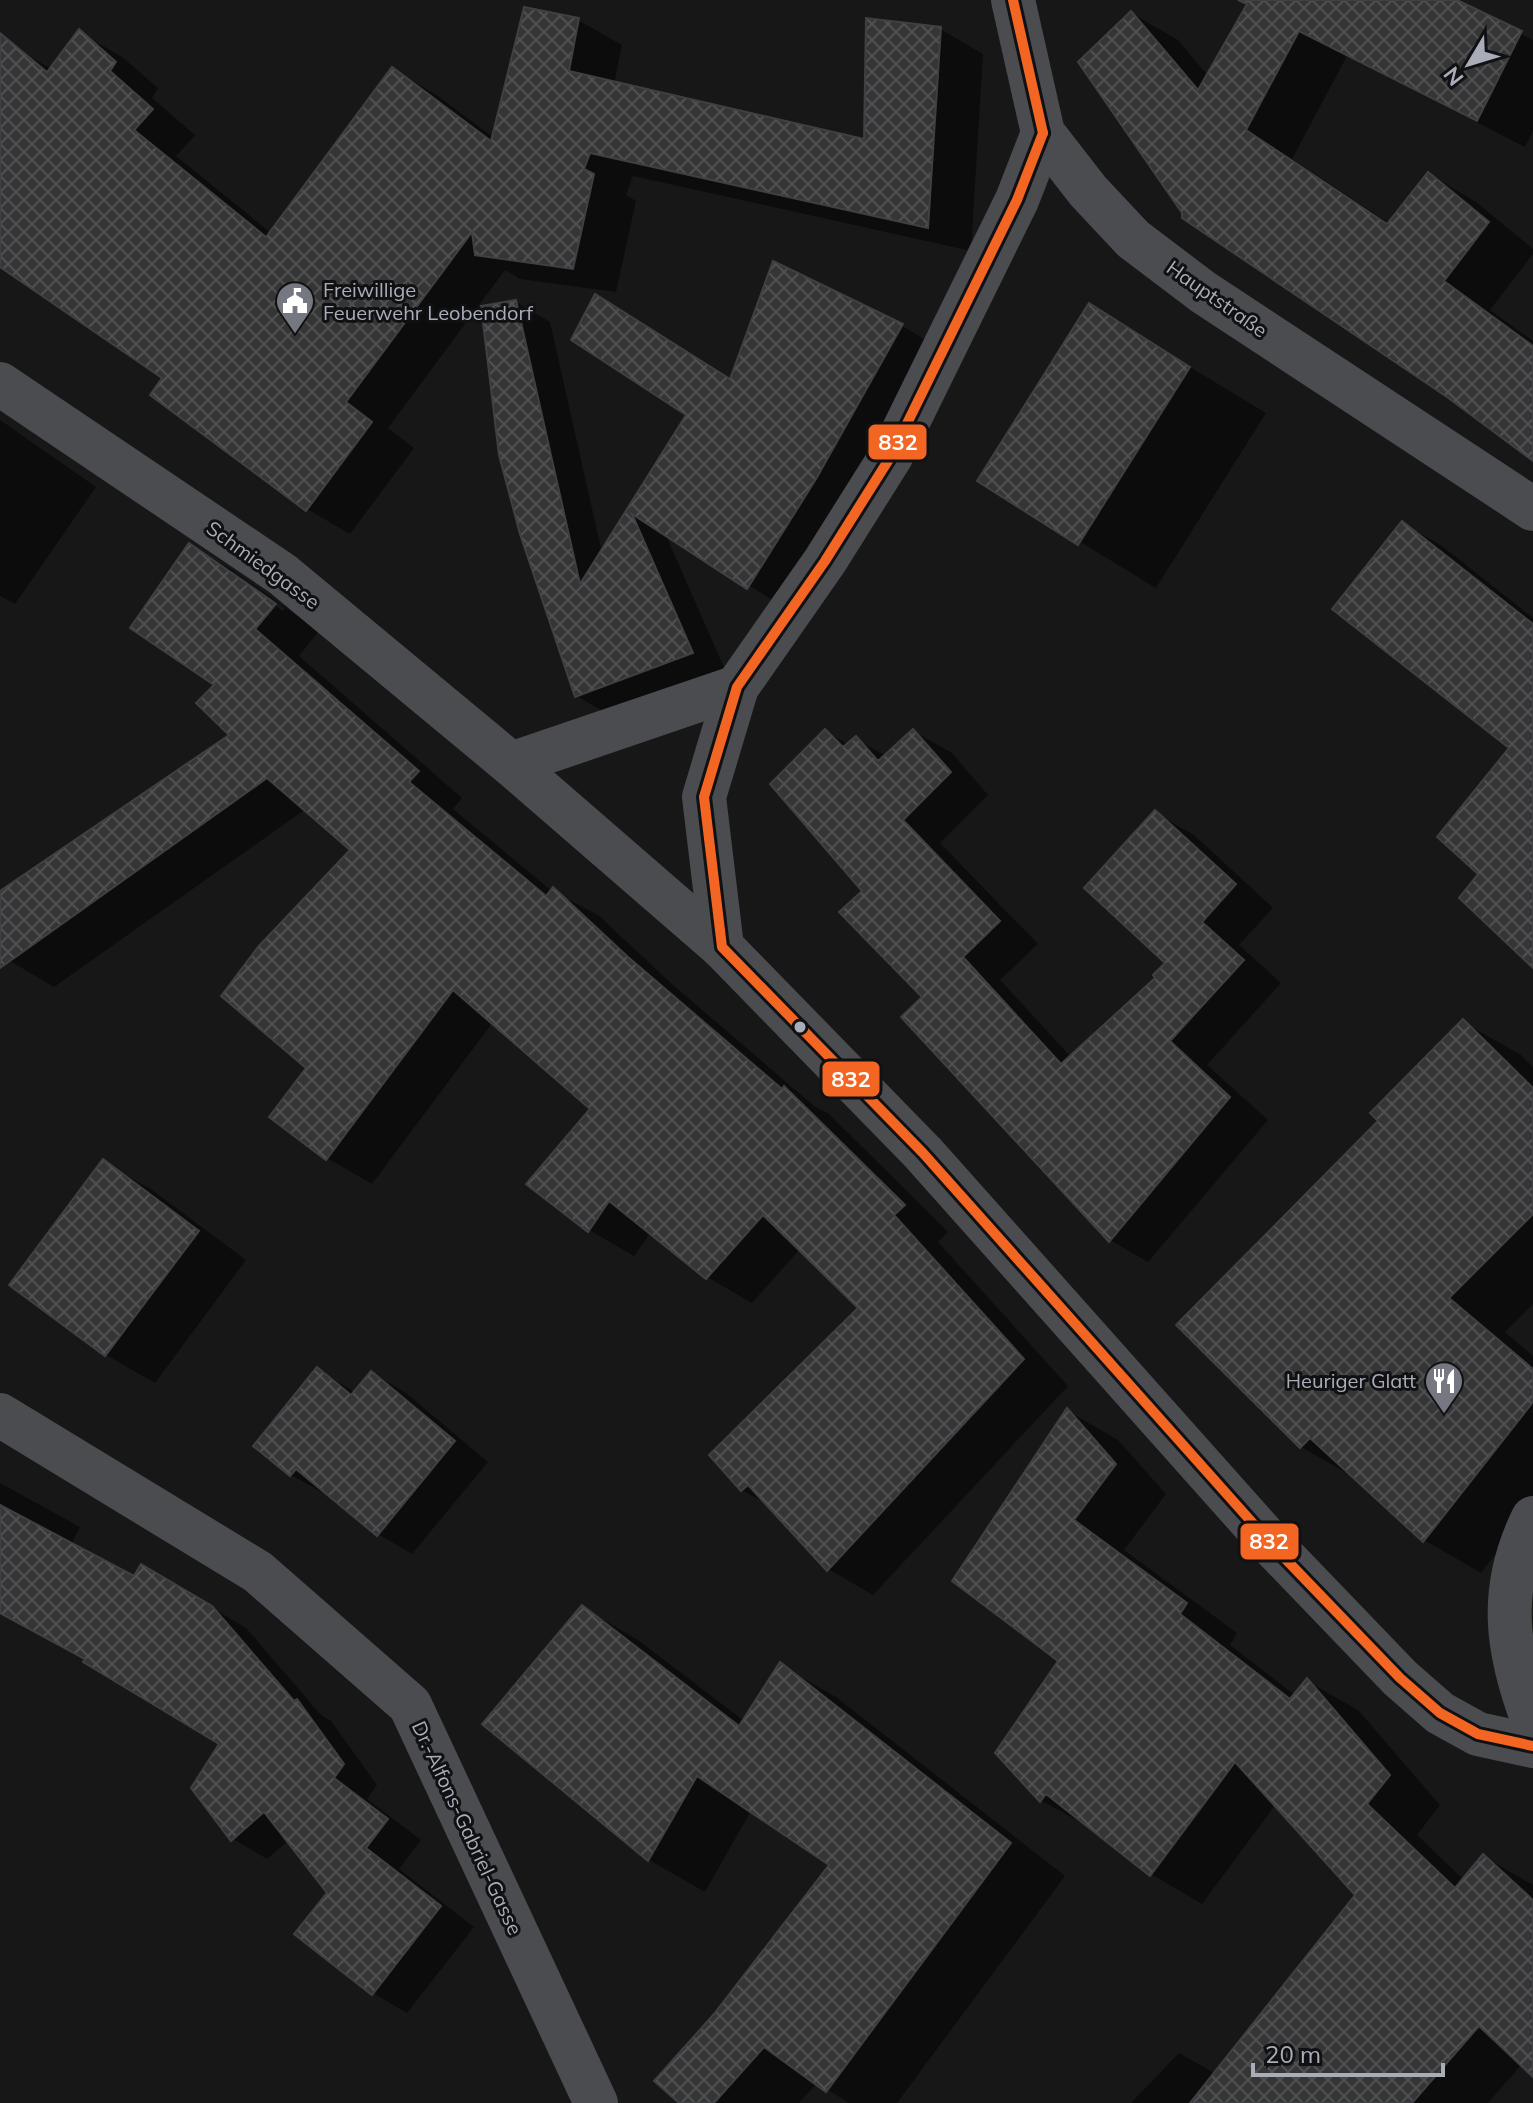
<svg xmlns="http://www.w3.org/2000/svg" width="1533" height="2103" font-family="Mulish,sans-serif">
<defs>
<pattern id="building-cross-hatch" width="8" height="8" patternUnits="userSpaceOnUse" patternTransform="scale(2)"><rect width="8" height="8" fill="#353536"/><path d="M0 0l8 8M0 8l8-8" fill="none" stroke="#4f5051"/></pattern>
</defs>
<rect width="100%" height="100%" fill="#171717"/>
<g fill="#0007" fill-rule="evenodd">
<polygon points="1251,0 1453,0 1533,40 1533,131 1525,147 1347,56 1292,159 1390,224 1429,174 1476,202 1533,249 1533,254 1490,310 1533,341 1533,456 1448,395 1131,13 1178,40 1208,76"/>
<polygon points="578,20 622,45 614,84 866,142 940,29 983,54 971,251 633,176 626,195 636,201 616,292 520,279 505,270 388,428 414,448 350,534 307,509 153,394 165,378 0,265 0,74 19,50 51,69 79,32 122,57 158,88 152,98 195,135 176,156 271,233 392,69 435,94 494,138"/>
<polygon points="516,302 550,322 602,553 732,381 902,326 936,346 782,606 665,533 726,672 611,716 577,696"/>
<polygon points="1089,306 1266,413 1156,588 980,481"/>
<polygon points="0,420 96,487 15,604 0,596"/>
<polygon points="1402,523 1442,546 1533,618 1533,960 1481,874 1512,748"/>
<path d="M189,545L234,571L319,631L299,656L462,798L453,809L552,891L598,915L673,985L814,1106L829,1114L948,1232L938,1242L1068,1386L873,1595L828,1569L770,1506L742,1490L712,1455L861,1308L800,1249L752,1303L707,1277L651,1232L634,1256L589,1230L593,1109L493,1022L372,1184L327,1158L308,1067L353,850L306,809L54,987L10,961L0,940V894L232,735L218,685ZM231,570L285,608L283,611L231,575Z"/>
<polygon points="825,731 849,745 856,739 886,756 913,731 952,753 988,795 940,843 1038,944 1000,980 1071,1057 1158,978 1168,963 1155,813 1194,835 1273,908 1239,945 1281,983 1207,1065 1268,1120 1148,1262 1110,1240 925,998 865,891"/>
<polygon points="1463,1022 1521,1055 1533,1067 1533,1304 1505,1332 1533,1356 1533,1507 1481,1573 1424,1540 1357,1479 1301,1447 1178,1325 1381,1121"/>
<polygon points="103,1162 152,1190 246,1260 155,1383 106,1355 12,1285"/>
<polygon points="318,1370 356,1393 372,1373 406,1393 488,1462 412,1554 378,1534 327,1492 325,1494 291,1475"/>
<polygon points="1068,1411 1118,1440 1166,1494 1124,1550 1237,1633 1230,1645 1296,1696 1307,1681 1358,1710 1440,1805 1417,1835 1464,1880 1483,1856 1533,1885 1533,2074 1522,2064 1488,2103 1131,2103 1179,2053 1216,2074 1358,1895 1276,1804 1202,1904 1151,1874 1093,1829 1042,1801 998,1753 1060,1660"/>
<polygon points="0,1483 80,1527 71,1545 134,1579 142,1566 246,1628 321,1715 331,1721 377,1785 367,1799 421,1840 399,1869 474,1927 407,2013 373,1993 330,1893 289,1840 267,1859 233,1839 222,1743 87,1659 0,1612"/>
<polygon points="583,1608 638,1640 744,1721 780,1665 836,1697 1065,1876 897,2103 849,2103 817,2083 799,2103 682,2103 716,2015 831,1865 751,1811 705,1892 649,1860 485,1723"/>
</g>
<g fill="url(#building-cross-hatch)" stroke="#3f4043" stroke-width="2">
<polygon points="1238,0 1457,0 1522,31 1477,121 1299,31 1246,130 1387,224 1428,172 1489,222 1444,281 1533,346 1533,461 1447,397 1182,218 1182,213 1078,62 1131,11 1198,90 1247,4"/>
<polygon points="524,7 579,18 569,71 864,139 866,18 941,27 928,228 590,153 584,169 594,174 573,269 475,255 472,232 346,402 372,422 306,511 150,395 162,378 0,267 0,33 47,72 79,29 116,62 110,71 153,109 134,130 266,237 392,67 491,141"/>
<polygon points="773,261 903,324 816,479 747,589 632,514 693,653 575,697 520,534 499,455 481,306 516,300 580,584 686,415 571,340 595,294 730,379"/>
<polygon points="1089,303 1190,367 1078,545 977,481"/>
<polygon points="1402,521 1533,624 1533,968 1459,898 1478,874 1437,837 1509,748 1332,609"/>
<polygon points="189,543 276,604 255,629 419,771 409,782 546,896 553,887 628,957 782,1089 784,1086 905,1205 894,1215 1024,1359 827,1571 748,1485 741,1491 709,1455 858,1308 763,1215 706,1279 609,1201 588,1232 526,1184 590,1109 453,990 326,1160 269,1117 306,1068 221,996 258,947 350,850 267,778 0,968 0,891 229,735 196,703 214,685 130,628"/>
<polygon points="825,729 843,747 856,736 878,761 913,729 951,772 903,820 1000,921 963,957 1061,1064 1155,978 1153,975 1165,963 1084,888 1155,810 1236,884 1202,922 1244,960 1170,1041 1230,1097 1109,1242 901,1017 922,997 839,912 862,891 770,784"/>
<polygon points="1463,1019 1533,1088 1533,1214 1449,1298 1533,1369 1533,1402 1423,1542 1310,1438 1300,1448 1176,1325 1378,1121 1370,1113"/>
<polygon points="103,1159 199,1231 105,1356 9,1285"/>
<polygon points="317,1367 351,1395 371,1371 455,1441 377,1536 296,1469 290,1476 253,1446"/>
<polygon points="1067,1408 1116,1464 1074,1520 1187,1603 1180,1614 1290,1699 1307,1678 1390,1775 1367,1804 1455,1888 1483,1854 1533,1900 1533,2077 1479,2026 1412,2103 1190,2103 1355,1895 1235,1762 1150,1876 1046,1794 1040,1802 995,1753 1058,1661 952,1581"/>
<polygon points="0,1505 134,1576 141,1564 212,1606 294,1701 297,1699 344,1764 334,1778 388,1819 366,1848 441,1906 372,1995 294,1934 327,1893 264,1812 231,1841 191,1788 219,1744 83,1662 85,1659 0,1613"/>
<polygon points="582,1605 739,1726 780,1662 1011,1843 826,2092 764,2047 714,2103 679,2103 654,2081 714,2014 829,1865 697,1776 648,1861 482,1724"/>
</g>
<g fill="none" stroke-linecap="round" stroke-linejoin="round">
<g stroke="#4b4c50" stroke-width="44">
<polyline points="1013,0 1043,133 1088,191 1133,239 1203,292 1533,509"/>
<polyline points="0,384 282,574 511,764 722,947 923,1153 1274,1547 1400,1678 1440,1713 1478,1734 1533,1746"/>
<polyline points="511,764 737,687"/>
<polyline points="722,947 704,797 737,687 825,561 891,456 1017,200 1043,133"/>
<polyline points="0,1415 258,1572 410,1705 596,2103"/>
<path d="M1533,1518C1498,1589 1506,1649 1533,1721"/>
</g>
<g stroke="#111113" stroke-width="16">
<g id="bus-1">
<polyline points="1013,0 1043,133"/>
<polyline points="1043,133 1017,200 891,456 825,561 737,687 704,797 722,947 923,1153 1274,1547 1400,1678 1440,1713 1478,1734 1533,1746"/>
</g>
</g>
<use href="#bus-1" stroke="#f26522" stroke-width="10"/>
</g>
<defs>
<g id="civic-pin" transform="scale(2)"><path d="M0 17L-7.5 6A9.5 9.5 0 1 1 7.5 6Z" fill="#757880" stroke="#111113"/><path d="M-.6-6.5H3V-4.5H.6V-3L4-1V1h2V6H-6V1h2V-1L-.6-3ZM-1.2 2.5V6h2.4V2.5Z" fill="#fff"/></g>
<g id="restaurant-pin" transform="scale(2)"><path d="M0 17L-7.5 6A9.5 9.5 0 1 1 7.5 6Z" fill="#757880" stroke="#111113"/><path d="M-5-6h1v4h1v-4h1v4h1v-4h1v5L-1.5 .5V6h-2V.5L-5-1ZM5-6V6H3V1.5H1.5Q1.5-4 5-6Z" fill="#fff"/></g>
</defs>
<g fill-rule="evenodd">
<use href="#civic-pin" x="295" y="301"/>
<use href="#restaurant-pin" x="1444" y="1381"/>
</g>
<circle fill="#a8adb8" stroke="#111113" stroke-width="3" cx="800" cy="1027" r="7"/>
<g text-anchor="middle" stroke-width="6" stroke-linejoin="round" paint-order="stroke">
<g font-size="20" fill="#a8adb8" stroke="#111113" text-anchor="start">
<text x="323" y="297">Freiwillige<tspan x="323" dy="23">Feuerwehr Leobendorf</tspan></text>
<text x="1416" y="1388" text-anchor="end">Heuriger Glatt</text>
</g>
<g font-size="20" fill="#a8adb8" stroke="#111113">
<text transform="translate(1217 299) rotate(35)" y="7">Hauptstraße</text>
<text transform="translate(263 565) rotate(36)" y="7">Schmiedgasse</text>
<text transform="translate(467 1828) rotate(65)" y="7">Dr.-Alfons-Gabriel-Gasse</text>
</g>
</g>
<g stroke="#111113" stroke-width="3">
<rect x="867" y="423" width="61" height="38" rx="8" fill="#f26522"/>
<rect x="821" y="1060" width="60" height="38" rx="8" fill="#f26522"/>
<rect x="1239" y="1522" width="61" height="39" rx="8" fill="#f26522"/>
</g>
<g font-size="22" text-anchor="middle" font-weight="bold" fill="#fff">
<text x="898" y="450">832</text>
<text x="851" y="1087">832</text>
<text x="1269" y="1549">832</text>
</g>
<g transform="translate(1469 64) rotate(232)" stroke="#111113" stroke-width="6" paint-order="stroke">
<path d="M0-6L14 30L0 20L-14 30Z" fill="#a8adb8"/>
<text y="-12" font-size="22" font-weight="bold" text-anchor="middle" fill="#a8adb8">N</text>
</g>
<path d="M1253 2063v12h190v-12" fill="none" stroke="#a8adb8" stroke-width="4"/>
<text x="1265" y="2063" font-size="24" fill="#a8adb8" stroke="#111113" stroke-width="6" paint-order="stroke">20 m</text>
</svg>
